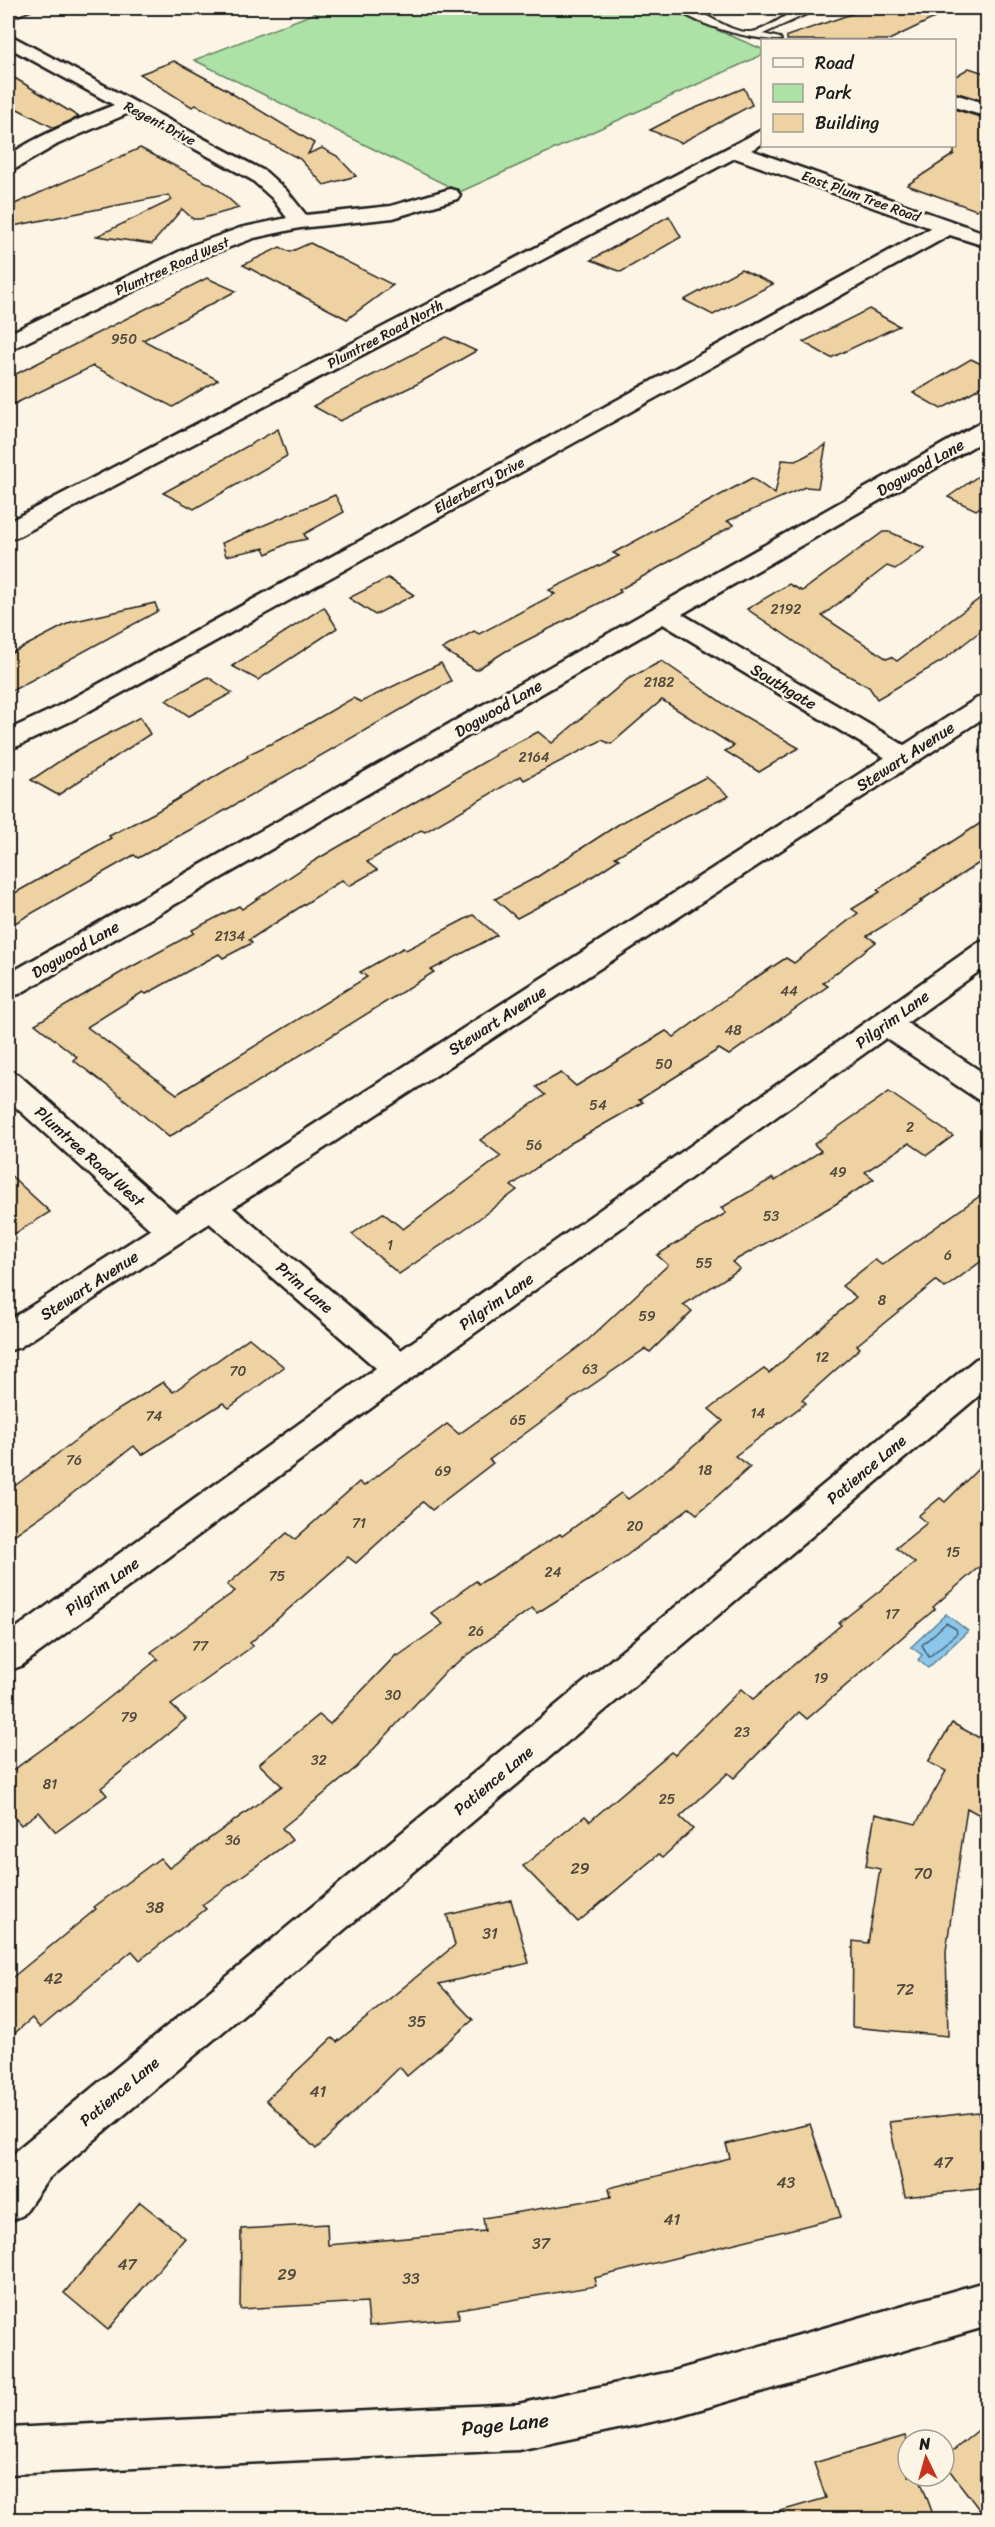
<svg xmlns="http://www.w3.org/2000/svg" width="995" height="2527" font-family="Sriracha,sans-serif">
<rect width="100%" height="100%" fill="#fcf5e5"/>
<filter id="ink" filterUnits="userSpaceOnUse"><feTurbulence type="fractalNoise" baseFrequency=".0167" numOctaves="2"/><feDisplacementMap in="SourceGraphic" scale="12" xChannelSelector="R" yChannelSelector="G"/><feConvolveMatrix kernelMatrix="1 2 1 2 8 2 1 2 1" color-interpolation-filters="sRGB"/></filter>
<g filter="url(#ink)">
<polygon fill="#ace2a5" stroke="#647f60" stroke-width="1.5" points="328,8 665,8 762,49 762,55 460,192 194,60"/>
<polygon fill="#8bc7eb" stroke="#5f8398" stroke-width="1.5" points="946,1614 968,1631 928,1668 918,1660 922,1655 911,1647"/>
<g fill="none" stroke-linecap="round" stroke-linejoin="round">
<polygon stroke="#48606f" stroke-width="1.5" points="946,1623 956,1629 957,1633 929,1657 922,1645"/>
</g>
<g fill="#efd2a2" stroke="#1c1c1c" stroke-width="1.5">
<polygon points="869,8 955,8 889,40 787,40 787,36"/>
<polygon points="174,61 233,93 231,93 314,143 308,154 322,148 337,156 356,176 324,185 300,159 196,105 192,107 140,74"/>
<polygon points="969,68 987,74 987,102 954,92 954,77"/>
<polygon points="8,74 79,117 54,128 8,104"/>
<polygon points="744,88 752,105 681,143 650,130 681,114"/>
<polygon points="954,109 987,119 987,202 976,210 907,185 954,154"/>
<polygon points="140,148 214,186 239,208 200,219 193,219 182,209 152,244 97,236 172,200 169,195 8,227 8,207"/>
<polygon points="669,216 681,237 621,272 591,260"/>
<polygon points="310,243 393,285 347,319 243,265 280,247 290,252"/>
<polygon points="741,269 773,284 713,315 684,300"/>
<polygon points="207,278 236,291 143,340 218,380 173,407 93,366 8,407 8,378"/>
<polygon points="869,309 899,326 831,358 803,342"/>
<polygon points="446,337 476,351 417,384 340,421 313,406"/>
<polygon points="971,359 987,367 987,383 964,397 941,409 913,393"/>
<polygon points="278,429 287,456 194,509 163,493"/>
<polygon points="826,445 818,488 805,487 727,521 734,525 619,590 621,592 506,651 476,670 442,649 474,631 479,634 555,594 549,590 619,556 613,553 752,478 775,494 782,460 796,461"/>
<polygon points="987,470 987,502 976,510 948,497"/>
<polygon points="335,495 344,512 304,534 307,539 288,543 267,554 264,548 226,556 222,543"/>
<polygon points="883,532 890,532 925,548 895,569 887,566 822,616 887,659 891,657 897,661 987,593 987,626 942,661 877,699 869,687 829,665 747,609 789,584 802,591"/>
<polygon points="388,578 414,595 375,615 349,598"/>
<polygon points="155,603 158,611 8,693 8,655 71,622"/>
<polygon points="324,607 337,628 258,680 232,666"/>
<polygon points="662,661 727,706 799,748 759,772 725,751 734,746 662,700 611,744 602,740 524,780 521,776 425,832 421,830 367,862 377,870 349,886 342,880 249,940 252,943 223,958 219,954 146,994 143,992 87,1027 177,1094 367,977 360,972 403,948 406,950 473,915 497,935 431,970 434,972 169,1137 117,1093 73,1060 77,1057 35,1024 122,972 194,933 192,930 239,906 242,909 314,861 496,755 495,754 538,732 552,743 628,679"/>
<polygon points="441,663 451,681 210,819 138,858 134,855 8,927 8,897 111,838 109,836 154,813 248,757 247,755 289,735 353,698 361,702"/>
<polygon points="208,677 232,693 189,716 166,700"/>
<polygon points="140,717 150,734 58,795 31,780 72,753"/>
<polygon points="706,777 729,796 686,816 615,857 619,859 581,884 517,918 495,899 537,877 619,824"/>
<polygon points="987,819 987,858 920,901 922,902 867,936 876,942 823,983 828,986 729,1055 719,1049 639,1100 643,1102 571,1143 511,1186 517,1190 472,1224 399,1274 352,1234 383,1213 403,1229 501,1156 480,1140 545,1095 536,1087 561,1073 576,1086 666,1031 674,1037 743,986 786,958 794,963 858,913 852,909 880,892 877,890"/>
<polygon points="889,1092 953,1136 927,1155 909,1143 865,1172 874,1179 834,1205 732,1262 740,1269 683,1305 692,1311 650,1352 645,1349 572,1399 489,1460 493,1463 432,1510 423,1502 356,1563 348,1557 250,1643 253,1646 171,1705 186,1719 101,1788 107,1795 56,1832 39,1812 21,1825 8,1810 8,1774 70,1729 158,1659 151,1652 235,1591 227,1585 287,1533 295,1539 359,1482 364,1486 447,1424 459,1434 543,1374 589,1339 668,1265 657,1255 726,1213 721,1208 773,1178 775,1181 821,1151 814,1144"/>
<polygon points="8,1173 50,1212 8,1238"/>
<polygon points="987,1191 987,1257 945,1288 936,1281 857,1345 860,1348 802,1400 806,1403 735,1456 750,1467 697,1514 689,1508 618,1562 537,1613 532,1608 446,1671 357,1767 282,1828 292,1840 202,1905 206,1909 140,1960 132,1951 40,2028 32,2018 8,2039 8,1981 96,1909 94,1907 160,1858 169,1868 282,1786 259,1764 319,1715 330,1724 396,1655 398,1656 443,1624 431,1613 476,1581 479,1584 560,1534 562,1536 621,1493 628,1499 653,1481 723,1421 709,1409 764,1369 769,1373 856,1297 842,1286 875,1260 882,1265"/>
<polygon points="249,1338 284,1367 229,1408 223,1403 142,1455 134,1446 60,1503 8,1539 8,1491 105,1418 163,1382 173,1392"/>
<polygon points="987,1460 987,1560 933,1607 935,1609 807,1719 799,1712 734,1778 728,1773 680,1817 693,1829 663,1857 659,1854 578,1922 523,1866 585,1816 590,1821 671,1752 675,1755 741,1689 753,1699 841,1625 839,1623 915,1563 896,1548 927,1523 918,1516 940,1498 945,1502"/>
<polygon points="952,1723 987,1742 987,1819 967,1808 946,1951 948,2036 852,2027 853,1941 868,1943 880,1869 866,1866 875,1814 916,1824 946,1771 928,1762"/>
<polygon points="511,1900 529,1963 439,1984 473,2020 407,2076 400,2067 316,2149 266,2100 332,2038 337,2042 455,1945 447,1915"/>
<polygon points="978,2112 987,2154 987,2188 905,2197 889,2122"/>
<polygon points="810,2124 841,2217 594,2278 596,2286 458,2309 459,2318 369,2326 367,2302 240,2309 241,2229 327,2224 328,2245 485,2231 483,2218 611,2197 609,2188 730,2158 726,2144"/>
<polygon points="140,2202 185,2238 108,2330 64,2293"/>
<polygon points="987,2423 987,2520 944,2463 944,2458"/>
<polygon points="905,2436 908,2444 908,2476 919,2476 935,2520 778,2520 777,2512 826,2498 814,2463"/>
</g>
<g fill="none" stroke-linecap="round" stroke-linejoin="round">
<g stroke="#1c1c1c" stroke-width="4">
<g id="lane">
<polygon points="23,8 36,8 8,19 8,13"/>
<path d="M676,8C702,5 726,34 751,32C771,30 791,6 811,8L809,13L763,34L780,38L781,40C753,40 697,26 676,8Z"/>
</g>
</g>
<g stroke="#1c1c1c" stroke-width="5">
<g id="street">
<path d="M8,34L266,172L286,190L306,215L391,206L450,189L457,191L460,195L457,199L393,218L300,228L254,238L209,255L16,347L8,349V334L193,245L240,228L287,218L272,198L252,180L129,113L58,144L15,169L8,171V156C40,134 77,120 114,105L8,47Z"/>
<polygon points="954,94 988,104 988,117 954,107"/>
<polygon points="762,130 762,144 751,150 988,234 988,247 950,235 71,721 18,746 8,748 8,730 53,709 931,228 735,158 17,537 8,539 8,522"/>
<polygon points="988,421 988,438 682,614 914,751 918,757 914,763 904,765 894,763 663,624 19,994 8,997 8,974 980,423"/>
<polygon points="988,940 988,965 907,1023 988,1076 988,1102 977,1099 886,1038 412,1378 21,1666 8,1671 8,1634 376,1368 199,1214 194,1206 199,1198 210,1194 221,1198 401,1350 978,943"/>
<polygon points="8,1072 19,1075 185,1221 189,1230 185,1239 173,1242 161,1239 8,1100"/>
<polygon points="988,1355 988,1388 48,2179 23,2215 8,2222 8,2163 18,2149 976,1359"/>
<polygon points="988,2281 988,2326 670,2418 518,2450 8,2474 8,2428 518,2404 670,2372"/>
</g>
</g>
<g stroke="#1c1c1c" stroke-width="5">
<polygon id="secondary" points="988,695 988,715 20,1347 8,1351 8,1321 979,697"/>
</g>
<use href="#lane" fill="#fcf5e5" fill-rule="evenodd"/>
<use href="#street" fill="#fcf5e5" fill-rule="evenodd"/>
<use href="#secondary" fill="#fcf5e5" fill-rule="evenodd"/>
</g>
</g>
<g text-anchor="middle" stroke-width="5" stroke-linejoin="round" paint-order="stroke">
<g font-size="14" fill="#1c1c1c" stroke="#fcf5e5">
<text transform="translate(160 123) rotate(28)" y="5">Regent Drive</text>
<text transform="translate(861 196) rotate(20)" y="5">East Plum Tree Road</text>
<text transform="translate(172 266) rotate(-24)" y="5">Plumtree Road West</text>
<text transform="translate(385 334) rotate(-28)" y="5">Plumtree Road North</text>
<text transform="translate(479 485) rotate(-29)" y="5">Elderberry Drive</text>
</g>
<g font-size="14" fill="#514a3e">
<text x="124" y="344">950</text>
<text x="786" y="614">2192</text>
<text x="659" y="687">2182</text>
<text x="534" y="762">2164</text>
<text x="230" y="941">2134</text>
<text x="789" y="996">44</text>
<text x="733" y="1035">48</text>
<text x="664" y="1069">50</text>
<text x="598" y="1110">54</text>
<text x="910" y="1132">2</text>
<text x="534" y="1150">56</text>
<text x="838" y="1177">49</text>
<text x="771" y="1221">53</text>
<text x="390" y="1250">1</text>
<text x="948" y="1260">6</text>
<text x="704" y="1268">55</text>
<text x="882" y="1305">8</text>
<text x="647" y="1321">59</text>
<text x="822" y="1362">12</text>
<text x="590" y="1374">63</text>
<text x="238" y="1376">70</text>
<text x="758" y="1418">14</text>
<text x="154" y="1421">74</text>
<text x="518" y="1425">65</text>
<text x="74" y="1465">76</text>
<text x="705" y="1475">18</text>
<text x="443" y="1476">69</text>
<text x="359" y="1528">71</text>
<text x="635" y="1531">20</text>
<text x="953" y="1557">15</text>
<text x="553" y="1577">24</text>
<text x="277" y="1581">75</text>
<text x="892" y="1619">17</text>
<text x="476" y="1636">26</text>
<text x="200" y="1651">77</text>
<text x="821" y="1683">19</text>
<text x="393" y="1700">30</text>
<text x="129" y="1722">79</text>
<text x="742" y="1737">23</text>
<text x="319" y="1765">32</text>
<text x="50" y="1789">81</text>
<text x="667" y="1804">25</text>
<text x="233" y="1845">36</text>
</g>
<g font-size="16" fill="#1c1c1c" stroke="#fcf5e5">
<text transform="translate(920 467) rotate(-30)" y="6">Dogwood Lane</text>
<text transform="translate(784 686) rotate(31)" y="6">Southgate</text>
<text transform="translate(498 708) rotate(-30)" y="6">Dogwood Lane</text>
<text transform="translate(905 756) rotate(-33)" y="6">Stewart Avenue</text>
<text transform="translate(75 949) rotate(-30)" y="6">Dogwood Lane</text>
<text transform="translate(892 1019) rotate(-36)" y="6">Pilgrim Lane</text>
<text transform="translate(497 1020) rotate(-33)" y="6">Stewart Avenue</text>
<text transform="translate(90 1156) rotate(42)" y="6">Plumtree Road West</text>
<text transform="translate(89 1285) rotate(-33)" y="6">Stewart Avenue</text>
<text transform="translate(305 1287) rotate(41)" y="6">Prim Lane</text>
<text transform="translate(496 1301) rotate(-35)" y="6">Pilgrim Lane</text>
<text transform="translate(866 1469) rotate(-40)" y="6">Patience Lane</text>
<text transform="translate(102 1586) rotate(-36)" y="6">Pilgrim Lane</text>
<text transform="translate(493 1780) rotate(-40)" y="6">Patience Lane</text>
<text transform="translate(119 2091) rotate(-40)" y="6">Patience Lane</text>
</g>
<g font-size="16" fill="#514a3e">
<text x="580" y="1874">29</text>
<text x="923" y="1879">70</text>
<text x="155" y="1913">38</text>
<text x="490" y="1939">31</text>
<text x="53" y="1984">42</text>
<text x="905" y="1995">72</text>
<text x="417" y="2027">35</text>
<text x="318" y="2097">41</text>
<text x="943" y="2168">47</text>
<text x="786" y="2188">43</text>
<text x="672" y="2225">41</text>
<text x="541" y="2249">37</text>
<text x="127" y="2270">47</text>
<text x="287" y="2280">29</text>
<text x="411" y="2284">33</text>
</g>
<g font-size="20" fill="#1c1c1c" stroke="#fcf5e5">
<text transform="translate(505 2424) rotate(-6)" y="7">Page Lane</text>
</g>
</g>
<rect width="995" height="2527" fill="none" stroke="#fcf5e5" stroke-width="30"/>
<rect x="15" y="15" width="965" height="2497" fill="none" stroke="#1c1c1c" stroke-width="2" filter="url(#ink)"/>
<rect x="761" y="39" width="195" height="108" fill="#fcf5e5" stroke="#a29e95" stroke-width="1.5"/>
<rect x="773" y="58" width="30" height="9" fill="#fcf5e5" stroke="#a29e95" stroke-width="1.5"/>
<text x="815" y="69" font-size="18" fill="#1c1c1c">Road</text>
<rect x="773" y="84" width="30" height="18" fill="#ace2a5" stroke="#a29e95" stroke-width="1.5"/>
<text x="815" y="99" font-size="18" fill="#1c1c1c">Park</text>
<rect x="773" y="114" width="30" height="18" fill="#efd2a2" stroke="#a29e95" stroke-width="1.5"/>
<text x="815" y="129" font-size="18" fill="#1c1c1c">Building</text>
<g transform="translate(926 2458) rotate(355)"><circle r="28" fill="#fcf5e5" stroke="#a29e95" stroke-width="1.5"/>
<path d="M0-4.5L10 22L0 15L-10 22Z" fill="#c8321e"/>
<text y="-9" font-size="16" font-weight="bold" text-anchor="middle" fill="#1c1c1c">N</text>
</g>
</svg>
